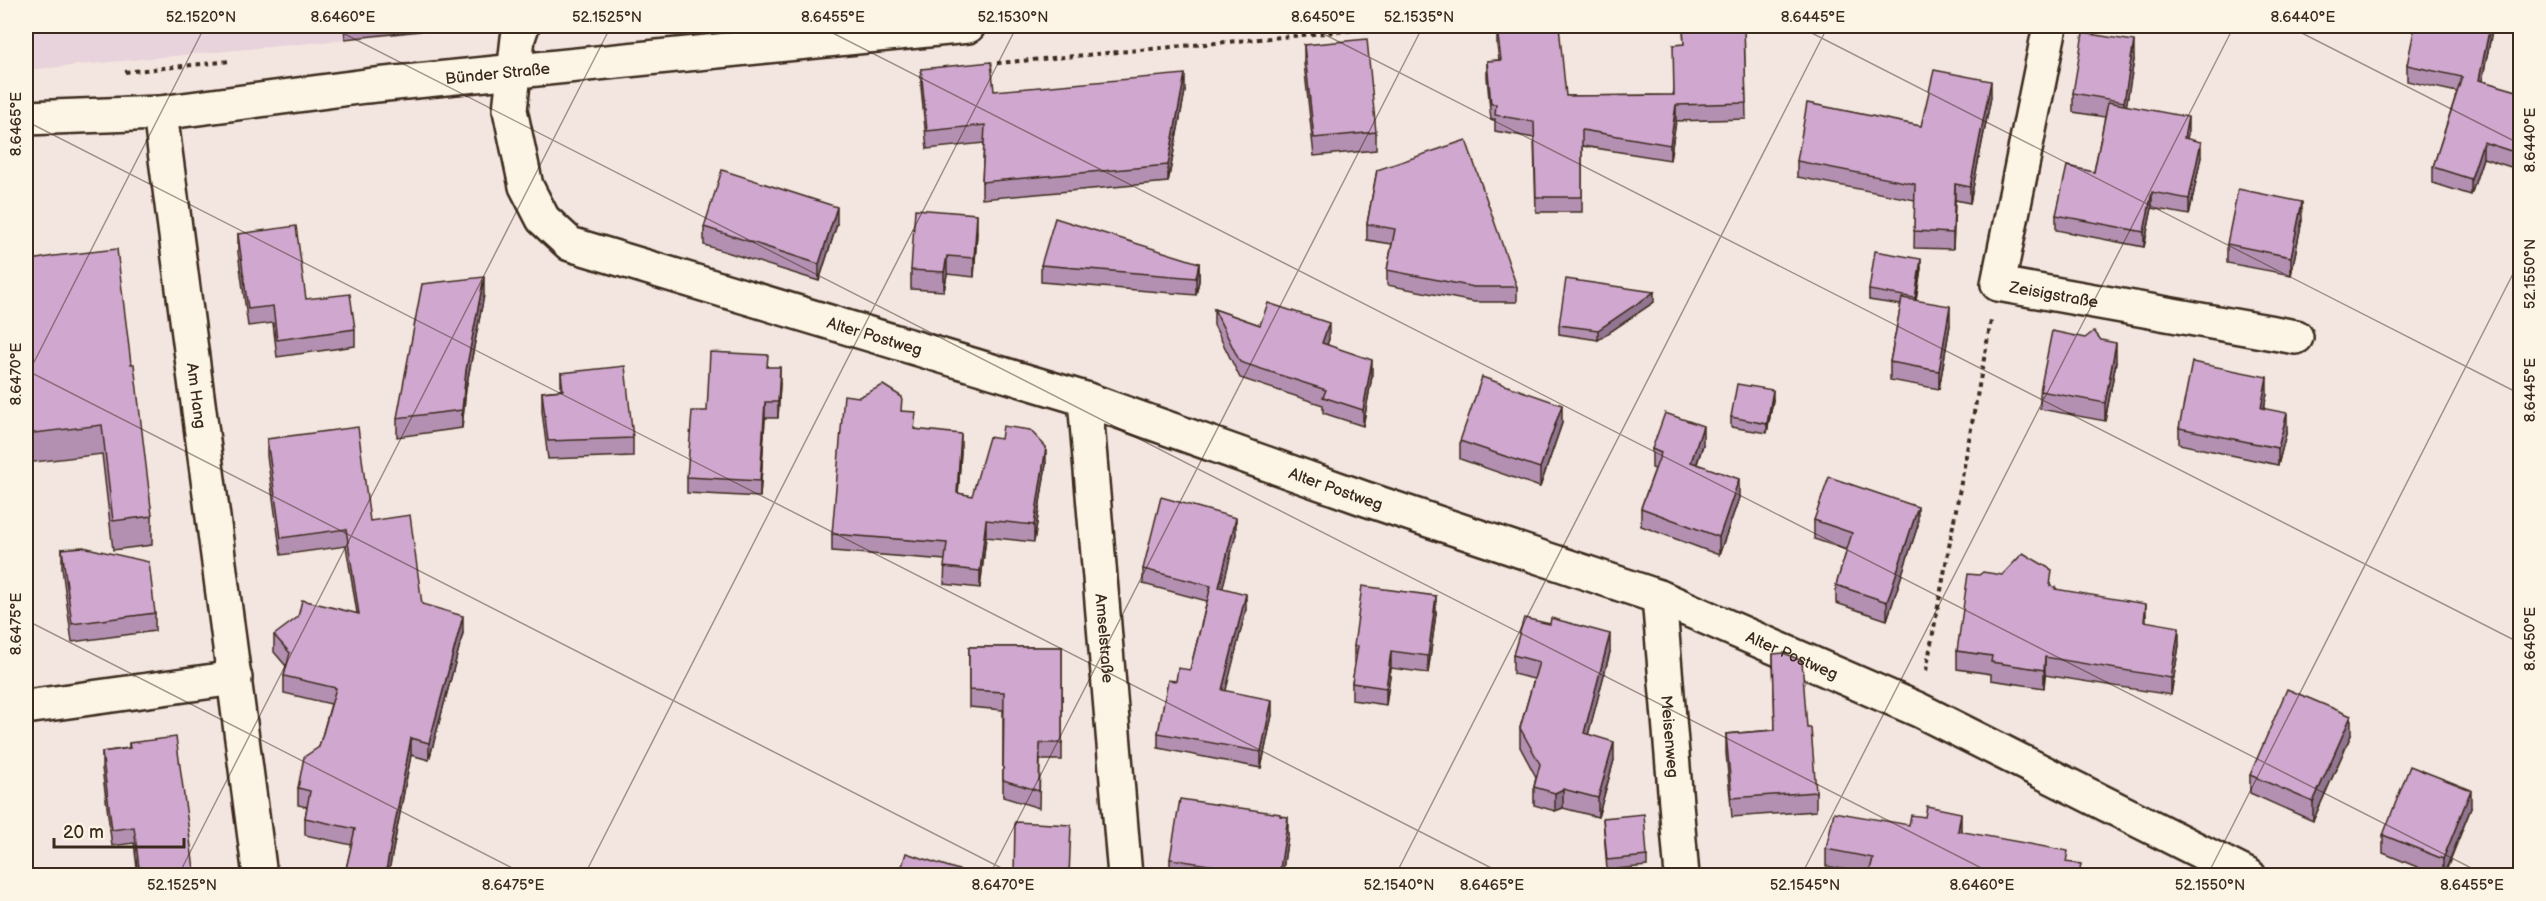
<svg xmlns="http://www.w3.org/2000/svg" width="2546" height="901" font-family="'Balsamiq Sans',sans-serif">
<rect width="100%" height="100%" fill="#f3e5e0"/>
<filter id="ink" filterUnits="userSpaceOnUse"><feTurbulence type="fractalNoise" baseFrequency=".0167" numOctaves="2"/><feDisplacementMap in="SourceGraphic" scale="12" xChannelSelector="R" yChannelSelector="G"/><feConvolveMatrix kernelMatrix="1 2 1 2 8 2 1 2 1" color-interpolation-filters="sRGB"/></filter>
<g filter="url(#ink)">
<polygon fill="#e8d2db" points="26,26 488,26 26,70"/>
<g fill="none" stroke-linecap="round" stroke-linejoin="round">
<g stroke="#3b2a1e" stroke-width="38">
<g id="minor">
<path id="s1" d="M522,26L518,38L510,110L526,186L543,219L570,244L1085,399L1363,498L1659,597L1919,710L2249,876"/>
<path id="s2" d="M2050,26L1998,284L2296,337"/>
<path id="s3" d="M160,113L260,876"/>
<path id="s4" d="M1085,399L1125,876"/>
<path id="s5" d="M1659,597L1682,876"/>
<polyline points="26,707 235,678"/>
</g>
</g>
<g stroke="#3b2a1e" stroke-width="38">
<g id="secondary">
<path id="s6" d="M26,118L160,113L366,86L968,26"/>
</g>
</g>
<g stroke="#3b2a1e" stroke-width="4" stroke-dasharray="4.5 4.5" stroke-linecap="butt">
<polyline points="988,64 1400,26"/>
<polyline points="125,72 231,61"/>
<polyline points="1926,671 1991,321"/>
</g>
<use href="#minor" stroke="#fcf5e5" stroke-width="33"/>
<use href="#secondary" stroke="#fcf5e5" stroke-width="33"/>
</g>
<g fill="#b390b1" stroke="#3b2a1e" stroke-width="1.5">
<polygon points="344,26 420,26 420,31 345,39"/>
<polygon points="1683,26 1744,26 1746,119 1676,121 1670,160 1582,146 1582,212 1536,212 1534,138 1495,131 1495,119 1491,120 1487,77 1487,61 1499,60 1497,45 1497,29 1566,96 1673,95 1684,44"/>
<polygon points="2493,26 2482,81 2520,92 2520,170 2483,158 2471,195 2433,183 2433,167 2457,92 2407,81 2407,65"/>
<polygon points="1304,45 1376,132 1376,150 1314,156 1304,63"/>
<polygon points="2134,60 2126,106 2188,133 2187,139 2201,157 2189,215 2152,208 2144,247 2056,230 2056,215 2094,172 2105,117 2073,112 2073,93"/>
<polygon points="921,69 994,91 1185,91 1168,182 982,199 982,182 984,143 927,149 921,87"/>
<polygon points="1991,97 1970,203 1955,200 1953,249 1914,248 1915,200 1797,177 1797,161 1921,126"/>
<polygon points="1377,170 1517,287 1517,302 1474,302 1387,285 1387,270 1392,244 1367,240 1367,224"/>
<polygon points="2302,220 2291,275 2227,263 2227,244"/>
<polygon points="837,224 819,281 704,245 704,227"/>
<polygon points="977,232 974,277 947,274 944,291 911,289 911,270"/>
<polygon points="238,234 306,299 355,329 355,346 277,357 273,323 248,326 238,252"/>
<polygon points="26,261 131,364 152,516 152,545 113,550 102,454 26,463"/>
<polygon points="1199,263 1199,281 1196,295 1041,282 1041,265"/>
<polygon points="1921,268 1916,300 1950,325 1939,389 1890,380 1890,362 1901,305 1869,300 1869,290"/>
<polygon points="484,295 466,388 462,428 397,437 397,418"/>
<polygon points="1654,302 1598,340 1559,334 1559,325"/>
<polygon points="1214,309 1260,325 1329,339 1327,344 1372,376 1363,426 1323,413 1323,405 1240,378 1214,325"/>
<polygon points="2085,338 2116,362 2105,421 2040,409 2040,391"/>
<polygon points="768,367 780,383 778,418 765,418 760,497 687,493 687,477 707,411"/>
<polygon points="561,373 633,438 633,456 548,459 542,411 542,392 561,390"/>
<polygon points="2267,393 2264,408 2287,430 2278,465 2179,444 2179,428"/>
<polygon points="1773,400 1767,433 1731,427 1731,417"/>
<polygon points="902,411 916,429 961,451 958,493 972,496 1046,464 1034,542 986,537 980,588 944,584 945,560 832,551 832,534"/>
<polygon points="1562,423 1540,487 1460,459 1460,441"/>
<polygon points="267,439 370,521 422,604 463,633 429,760 411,755 388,876 346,876 346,869 352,845 305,835 305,818 307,807 298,805 298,788 319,747 331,704 284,693 284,676 286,666 274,652 274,635 357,613 346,546 281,555 267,456"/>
<polygon points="1703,445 1697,464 1739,498 1719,555 1641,526 1641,508 1655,469 1652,468 1652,449"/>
<polygon points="1814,520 1918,525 1887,620 1836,603 1836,585 1847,550 1814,539"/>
<polygon points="1236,534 1222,588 1246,610 1225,691 1272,715 1261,768 1158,748 1158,733 1176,681 1190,670 1207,601 1143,584 1143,569"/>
<polygon points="62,549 155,613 155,631 72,642 62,568"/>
<polygon points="2052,586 2056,589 2146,622 2179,645 2171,695 2045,675 2044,688 1991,680 1991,674 1957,669 1957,651"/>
<polygon points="1436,613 1428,673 1391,668 1386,705 1352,700 1352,683 1356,662 1354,662 1354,646"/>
<polygon points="969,647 1062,647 1062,760 1040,760 1039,808 1003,797 1003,710 969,707"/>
<polygon points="1610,652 1588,734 1614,760 1598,817 1563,808 1555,811 1534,805 1534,787 1536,777 1520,747 1520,728 1534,679 1513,674 1513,655"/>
<polygon points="1773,654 1807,728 1816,792 1816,811 1732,817 1726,753 1726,734 1775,730"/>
<polygon points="2351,735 2313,821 2250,793 2250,775"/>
<polygon points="129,743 195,876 138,876 134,843 112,846 102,768 102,752 129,748"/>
<polygon points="2471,808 2444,876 2439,876 2383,853 2383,835"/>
<polygon points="1280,816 1288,835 1282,876 1170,876 1170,859"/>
<polygon points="1603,818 1647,856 1647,866 1607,870"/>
<polygon points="1909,825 1961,830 1961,832 2068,862 2081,876 1869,876 1869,874 1826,866 1826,849"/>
</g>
<g fill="#927590" stroke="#3b2a1e" stroke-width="1.5">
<polygon points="2490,26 2493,26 2479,96 2479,80"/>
<polygon points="2134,41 2134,60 2124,120 2124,102"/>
<polygon points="1185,74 1185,91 1168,182 1168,165"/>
<polygon points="1991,81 1991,97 1970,203 1970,187"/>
<polygon points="1676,105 1676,121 1670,160 1670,145"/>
<polygon points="2188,117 2188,133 2184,154 2184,138"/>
<polygon points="2201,142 2201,157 2189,215 2189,199"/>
<polygon points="2483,142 2483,158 2471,195 2471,179"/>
<polygon points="1955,184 1955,200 1953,249 1953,233"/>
<polygon points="2152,192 2152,208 2144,247 2144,232"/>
<polygon points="2302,202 2302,220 2291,275 2291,257"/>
<polygon points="837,207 837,224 819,281 819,264"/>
<polygon points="977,214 977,232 974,277 974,258"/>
<polygon points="947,256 947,274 944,291 944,272"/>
<polygon points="1921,259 1921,268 1915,307 1915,298"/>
<polygon points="1199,263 1199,281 1196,295 1196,278"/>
<polygon points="484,277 484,295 466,388 462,428 462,410 466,370"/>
<polygon points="1654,292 1654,302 1598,340 1598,330"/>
<polygon points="1950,306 1950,325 1939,389 1939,371"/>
<polygon points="1329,323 1329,339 1322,359 1322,343"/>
<polygon points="2116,343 2116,362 2105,421 2105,403"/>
<polygon points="1372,360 1372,376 1363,426 1363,410"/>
<polygon points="780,367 780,383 778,418 778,402"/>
<polygon points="2267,377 2267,393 2261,424 2261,408"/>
<polygon points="1773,390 1773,400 1767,433 1767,424"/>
<polygon points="765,402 765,418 760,497 760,481"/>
<polygon points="1562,405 1562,423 1540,487 1540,468"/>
<polygon points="2287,413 2287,430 2278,465 2278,448"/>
<polygon points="1703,426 1703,445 1691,480 1691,462"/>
<polygon points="961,434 961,451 957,510 957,493"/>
<polygon points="1046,447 1046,464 1034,542 1034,525"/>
<polygon points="1739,479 1739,498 1719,555 1719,537"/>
<polygon points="1918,507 1918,525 1887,620 1887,602"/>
<polygon points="1236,518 1236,534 1219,603 1219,587"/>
<polygon points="986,520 986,537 980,588 980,571"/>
<polygon points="1246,594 1246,610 1222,706 1222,690"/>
<polygon points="1436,596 1436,613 1428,673 1428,656"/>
<polygon points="2146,604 2146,622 2144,621"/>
<polygon points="463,616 463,633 429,760 429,743"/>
<polygon points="2179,627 2179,645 2171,695 2171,678"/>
<polygon points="1610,634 1610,652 1584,751 1584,733"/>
<polygon points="1391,651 1391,668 1386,705 1386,688"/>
<polygon points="2045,657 2045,675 2044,688 2044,670"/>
<polygon points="1272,700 1272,715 1261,768 1261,752"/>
<polygon points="2351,716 2351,735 2313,821 2313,802"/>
<polygon points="411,738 411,755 388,876 385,876"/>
<polygon points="1614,742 1614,760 1598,817 1598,798"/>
<polygon points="1563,789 1563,808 1555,811 1555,793"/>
<polygon points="2471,790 2471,808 2443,876 2443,859"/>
<polygon points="1961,813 1961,830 1958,848 1958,831"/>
<polygon points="1288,817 1288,835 1282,876 1279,876"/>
</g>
<g fill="#d0a7ce" stroke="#3b2a1e" stroke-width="1.5">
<polygon points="1533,26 1559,26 1566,96 1674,95 1673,45 1684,44 1683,26 1744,26 1746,103 1676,105 1670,145 1582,130 1582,197 1536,197 1534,122 1495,115 1496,104 1491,104 1487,61 1501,60 1497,29"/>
<polygon points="2415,26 2490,26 2479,80 2520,92 2520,154 2483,142 2471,179 2433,167 2462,77 2407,65"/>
<polygon points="2083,33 2134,41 2124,102 2073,93"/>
<polygon points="1367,39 1376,132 1314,138 1304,45"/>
<polygon points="991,62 994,91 1185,74 1168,165 982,182 985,125 927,131 921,69"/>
<polygon points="1934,70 1991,81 1970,187 1955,184 1953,233 1914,231 1915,184 1797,161 1807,103 1921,126"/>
<polygon points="2108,102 2188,117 2184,138 2201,142 2189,199 2152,192 2144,232 2056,215 2067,166 2094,172"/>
<polygon points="1466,140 1517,287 1474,287 1387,270 1395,229 1367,224 1377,170"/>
<polygon points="722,170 837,207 819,264 704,227"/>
<polygon points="2238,189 2302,202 2291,257 2227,244"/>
<polygon points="915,209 977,214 974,258 947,256 944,272 911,270"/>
<polygon points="1055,218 1199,263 1196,278 1041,265"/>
<polygon points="296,226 306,299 350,294 355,329 277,340 273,306 248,309 238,234"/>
<polygon points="117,249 131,364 134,364 152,516 113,521 102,425 26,434 26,261 54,256"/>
<polygon points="1875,251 1921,259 1915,298 1869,290"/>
<polygon points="484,277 466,370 462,410 397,418 422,284"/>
<polygon points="1566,279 1654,292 1598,330 1559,325"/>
<polygon points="1902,298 1950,306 1939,371 1890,362"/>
<polygon points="1268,303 1329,323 1322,343 1372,360 1363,410 1323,397 1326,390 1240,362 1214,309 1260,325"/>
<polygon points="2052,331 2085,338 2094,331 2101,340 2116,343 2105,403 2040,391"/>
<polygon points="710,352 768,355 767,367 780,367 778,402 765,402 760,481 687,477 692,411 707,411"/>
<polygon points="2192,362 2267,377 2261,408 2287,413 2278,448 2179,428"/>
<polygon points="625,366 633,438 548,441 542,392 563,390 561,373"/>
<polygon points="1482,377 1562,405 1540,468 1460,441"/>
<polygon points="1737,384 1773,390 1767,424 1731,417"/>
<polygon points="883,385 902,397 901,411 916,412 914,429 961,434 957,493 972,496 989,437 1001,439 1003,426 1030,430 1046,447 1034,525 986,520 980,571 944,567 947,543 832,534 844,395 859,397"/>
<polygon points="1665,413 1703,426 1691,462 1739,479 1719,537 1641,508 1661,453 1652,449"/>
<polygon points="358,427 370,521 410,515 422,604 463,616 429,743 411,738 385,876 368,876 346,869 355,829 305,818 310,791 298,788 304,757 319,747 336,688 284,676 290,653 274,635 298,617 302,600 359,614 346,529 281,538 267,439"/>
<polygon points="1829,477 1918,507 1887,602 1836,585 1852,533 1814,520"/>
<polygon points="1161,497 1236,518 1219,587 1246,594 1222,690 1272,700 1261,752 1158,733 1168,680 1176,681 1178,668 1190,670 1211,586 1143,569"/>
<polygon points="83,547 149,562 155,613 72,624 62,549"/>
<polygon points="2023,553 2052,570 2050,586 2056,587 2055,589 2146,604 2144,621 2179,627 2171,678 2045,657 2044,670 1991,662 1992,656 1957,651 1968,574 1979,575 1983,572 2002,575"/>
<polygon points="1362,586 1436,596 1428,656 1391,651 1386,688 1352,683 1358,646 1354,646"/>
<polygon points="1524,618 1550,624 1551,618 1610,634 1584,733 1614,742 1598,798 1563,789 1555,793 1534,787 1540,764 1520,728 1539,662 1513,655"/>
<polygon points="969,647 1062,647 1062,743 1040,743 1039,791 1003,780 1004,692 969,690"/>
<polygon points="1784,653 1802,661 1807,728 1811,728 1816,792 1732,798 1726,734 1775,730 1773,654"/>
<polygon points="2287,689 2351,716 2313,802 2250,775"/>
<polygon points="176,737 195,876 140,876 134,827 112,830 102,752 130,748 129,743"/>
<polygon points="2410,766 2471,790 2443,859 2383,835"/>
<polygon points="1180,799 1280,814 1280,816 1288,817 1279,876 1170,859"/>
<polygon points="1927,806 1961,813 1958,831 2068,851 2066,862 2081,864 2079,876 1877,876 1869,874 1873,858 1826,849 1834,812 1909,825 1911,815 1925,817"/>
<polygon points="1644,814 1647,856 1607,860 1603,818"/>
<polygon points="1015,822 1071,825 1069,876 1014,876"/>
<polygon points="906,853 977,876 899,876"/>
<polygon points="2520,866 2520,876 2517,876"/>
</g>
</g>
<path fill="none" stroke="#3b2a1e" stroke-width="1.5" stroke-opacity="0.45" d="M329,26L1997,876M819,26L2487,876M1308,26L2520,643M1798,26L2520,394M2288,26L2520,144M26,121L1507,876M26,370L1017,876M26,378L205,26M26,620L528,876M26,869L38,876M178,876L611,26M584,876L1017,26M989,876L1423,26M1395,876L1828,26M1801,876L2234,26M2207,876L2520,260"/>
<g text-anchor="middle" stroke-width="4.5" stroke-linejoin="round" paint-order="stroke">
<g font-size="16" fill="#3b2a1e" stroke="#fcf5e5">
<text dy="6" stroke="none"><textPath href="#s6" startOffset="474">Bünder Straße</textPath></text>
<text dy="6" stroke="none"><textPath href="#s2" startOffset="320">Zeisigstraße</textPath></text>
<text dy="6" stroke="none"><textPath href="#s1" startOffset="555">Alter Postweg</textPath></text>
<text dy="6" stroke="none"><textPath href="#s3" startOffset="285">Am Hang</textPath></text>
<text dy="6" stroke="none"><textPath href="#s1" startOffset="1041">Alter Postweg</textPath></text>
<text dy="6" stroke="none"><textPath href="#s4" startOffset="240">Amselstraße</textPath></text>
<text dy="6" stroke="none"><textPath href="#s1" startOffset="1527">Alter Postweg</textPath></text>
<text dy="6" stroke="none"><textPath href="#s5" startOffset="140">Meisenweg</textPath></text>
</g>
</g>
<rect width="2546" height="901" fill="none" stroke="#fcf5e5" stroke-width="66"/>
<path d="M54 838v9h130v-9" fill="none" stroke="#3b2a1e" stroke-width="3"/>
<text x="63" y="838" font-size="18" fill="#3b2a1e" stroke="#fcf5e5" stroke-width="4.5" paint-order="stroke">20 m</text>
<rect x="33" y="33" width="2480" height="835" fill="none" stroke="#3b2a1e" stroke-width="2"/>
<g font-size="15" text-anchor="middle" fill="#3b2a1e">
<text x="201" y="22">52.1520°N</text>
<text x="343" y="22">8.6460°E</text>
<text x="607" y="22">52.1525°N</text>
<text x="833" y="22">8.6455°E</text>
<text x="1013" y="22">52.1530°N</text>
<text x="1323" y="22">8.6450°E</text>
<text x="1419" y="22">52.1535°N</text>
<text x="1813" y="22">8.6445°E</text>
<text x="2303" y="22">8.6440°E</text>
<text transform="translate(16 124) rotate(-90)" y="5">8.6465°E</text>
<text transform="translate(2530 140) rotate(-90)" y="5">8.6440°E</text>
<text transform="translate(2530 274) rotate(-90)" y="5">52.1550°N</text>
<text transform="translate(16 374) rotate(-90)" y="5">8.6470°E</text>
<text transform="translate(2530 390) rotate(-90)" y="5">8.6445°E</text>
<text transform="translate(16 624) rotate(-90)" y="5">8.6475°E</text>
<text transform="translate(2530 639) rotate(-90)" y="5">8.6450°E</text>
<text x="182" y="890">52.1525°N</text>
<text x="513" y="890">8.6475°E</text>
<text x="1003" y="890">8.6470°E</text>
<text x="1399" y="890">52.1540°N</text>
<text x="1492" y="890">8.6465°E</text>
<text x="1805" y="890">52.1545°N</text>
<text x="1982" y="890">8.6460°E</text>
<text x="2210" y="890">52.1550°N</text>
<text x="2472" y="890">8.6455°E</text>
</g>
</svg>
